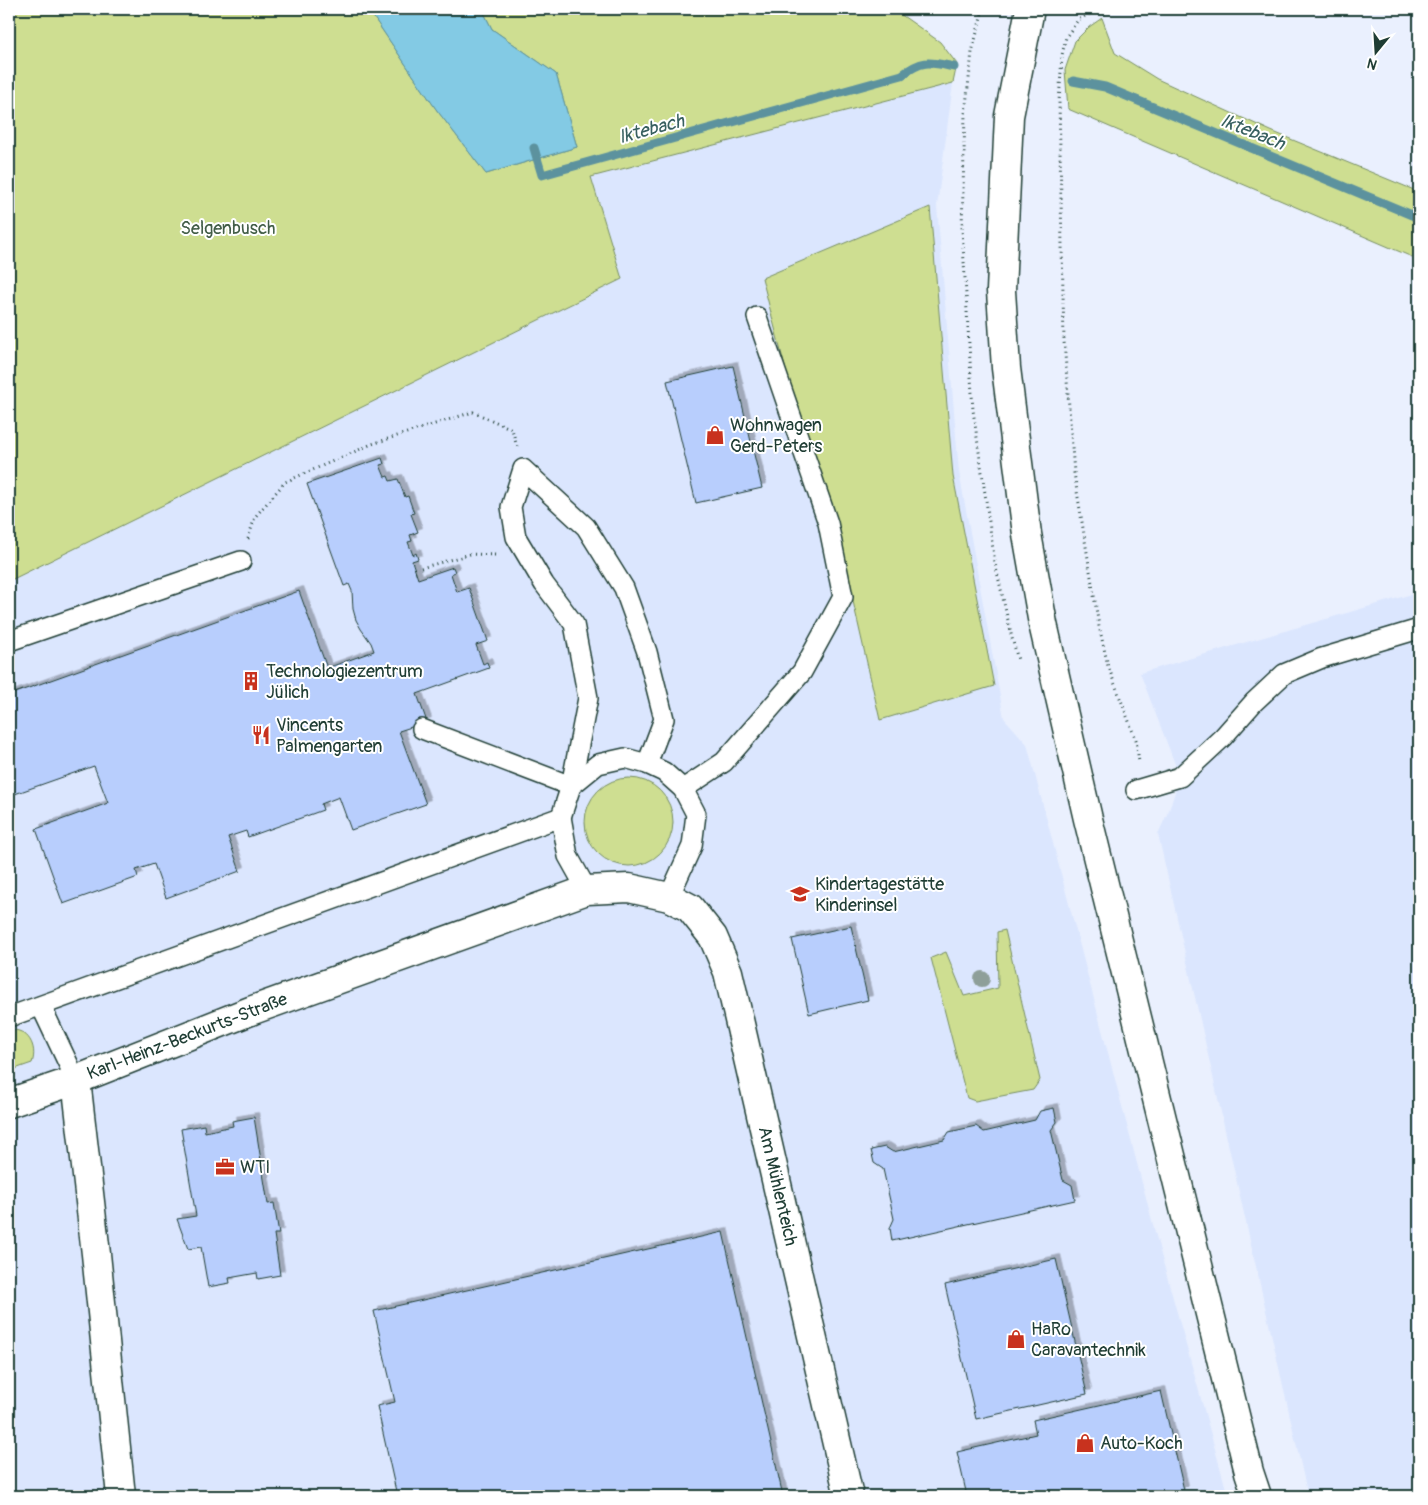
<svg xmlns="http://www.w3.org/2000/svg" width="1428" height="1505" font-family="Pangolin,sans-serif">
<defs>
<filter id="shadow"><feDropShadow dx="4.5" dy="-4.5" stdDeviation="0" flood-color="#0004"/></filter>
</defs>
<rect width="100%" height="100%" fill="#eaf0fe"/>
<filter id="ink" filterUnits="userSpaceOnUse"><feTurbulence type="fractalNoise" baseFrequency=".02" numOctaves="2"/><feDisplacementMap in="SourceGraphic" scale="10" xChannelSelector="R" yChannelSelector="G"/><feConvolveMatrix kernelMatrix="1 2 1 2 8 2 1 2 1" color-interpolation-filters="sRGB"/></filter>
<g filter="url(#ink)">
<g fill="#dbe6fe">
<polygon points="953,83 937,206 959,472 1004,718 1027,744 1160,1251 1228,1496 9,1496 9,581 622,279 591,177"/>
<polygon points="1419,592 1419,1496 1308,1496 1158,834 1169,810 1180,777 1140,673"/>
</g>
<g fill="#cede91" stroke="#768e62">
<polygon points="9,9 368,9 436,109 486,174 577,147 556,74 492,29 482,9 893,9 940,42 957,64 953,83 591,177 622,279 9,581"/>
<polygon points="1102,18 1115,53 1157,79 1271,131 1419,192 1419,260 1068,109 1065,70 1075,41 1089,27"/>
<polygon points="930,207 953,476 994,686 880,720 830,500 808,456 762,278"/>
<circle cx="629" cy="822" r="44"/>
<polygon points="1005,930 1040,1080 1033,1090 975,1101 967,1098 931,958 946,952 964,996 998,988 997,932"/>
<path d="M9,1030C28,1028 38,1047 32,1063L9,1071V1053L13,1052L9,1040Z"/>
</g>
<polygon fill="#83cae4" stroke="#5b929e" points="368,9 482,9 492,29 556,74 577,147 486,174 436,109"/>
<g fill="none" stroke-linecap="round" stroke-linejoin="round">
<g stroke="#5b929e" stroke-width="9">
<polyline points="1073,81 1105,87 1419,218"/>
<path d="M534,148L542,175L902,75C923,59 930,62 954,67"/>
</g>
</g>
<g fill="#b8cefd" stroke="#1f3d34" filter="url(#shadow)">
<polygon points="733,366 762,488 696,503 667,381"/>
<polygon points="382,458 384,464 380,465 385,477 388,476 390,481 398,479 405,497 408,496 414,513 411,514 418,532 410,535 412,541 408,542 413,555 416,553 418,559 412,561 418,579 453,567 455,572 451,574 457,592 469,588 488,641 476,645 483,664 487,662 489,668 417,694 427,722 399,731 426,804 351,830 339,797 321,804 323,810 248,837 246,831 228,837 240,871 166,898 154,864 136,870 138,877 63,904 36,829 108,803 94,766 9,796 9,782 12,781 9,771 9,695 299,591 327,668 374,651 371,643 361,629 356,620 353,609 352,591 349,584 344,586 307,484"/>
<polygon points="851,926 868,1000 809,1014 792,939"/>
<polygon points="1054,1108 1057,1122 1051,1130 1063,1180 1072,1185 1075,1200 892,1241 890,1228 894,1219 883,1169 874,1163 871,1150 885,1147 893,1152 944,1140 949,1132 976,1126 984,1132 1035,1120 1040,1111"/>
<polygon points="254,1117 268,1204 274,1203 279,1234 274,1234 280,1275 258,1279 257,1273 229,1278 230,1283 208,1287 201,1247 188,1249 177,1219 196,1216 181,1129 204,1125 205,1132 233,1126 232,1121"/>
<polygon points="723,1232 783,1496 397,1496 377,1406 395,1402 374,1311"/>
<polygon points="1056,1259 1087,1394 976,1419 945,1285"/>
<polygon points="1161,1391 1184,1490 1160,1496 967,1496 957,1452 1036,1434 1033,1420"/>
</g>
<g fill="none" stroke-linecap="round" stroke-linejoin="round">
<g stroke="#1f3d34" stroke-width="22">
<g id="service">
<polyline points="9,641 241,561"/>
<polyline points="422,729 571,786 588,698 574,624 544,584 516,537 511,507 523,469 586,527 624,588 647,652 664,719 647,764"/>
<polyline points="683,789 724,762 802,672 843,597 828,523 757,317"/>
<polyline points="1136,790 1180,777 1223,737 1254,702 1284,674 1322,658 1419,629"/>
<polyline points="561,817 571,786 598,764 625,758 647,764 664,772 683,789 696,814 692,846 669,897"/>
<polyline points="41,1006 76,1080"/>
<polyline points="9,1017 561,817 568,856 587,890"/>
</g>
</g>
<g stroke="#1f3d34" stroke-width="31">
<g id="minor">
<polyline points="9,1103 76,1080"/>
<polyline points="121,1496 96,1254 76,1080 253,1010 587,890 629,888 669,897 690,908 713,937 728,972 849,1496"/>
</g>
</g>
<g stroke="#1f3d34" stroke-width="31">
<polyline id="secondary" points="1030,9 1009,116 1001,291 1006,368 1027,534 1043,624 1088,819 1249,1472 1257,1496"/>
</g>
<g stroke="#1f3d34" stroke-width="3" stroke-dasharray="1 4" stroke-linecap="butt">
<polyline points="983,9 972,52 965,114 962,229 973,410 995,563 1012,638 1018,660"/>
<polyline points="1098,9 1078,20 1066,37 1062,55 1059,102 1064,341 1074,473 1099,626 1108,666 1136,740 1139,762"/>
<polyline points="248,539 255,517 285,482 372,444 473,412 512,429 517,447"/>
<polyline points="421,568 470,554 497,555"/>
</g>
<use href="#service" stroke="#fff" stroke-width="19"/>
<use href="#minor" stroke="#fff" stroke-width="28"/>
<use href="#secondary" stroke="#fff" stroke-width="28"/>
</g>
<circle fill="#8e9f99" cx="982" cy="979" r="8"/>
</g>
<defs>
<g id="shop-bare" transform="scale(1.5)"><path d="M-5-2.5h2.3a2.7 3.5 0 0 1 5.4 0H5L5.5 6h-11ZM-1.5-2.5h3a1.5 2.3 0 0 0-3 0Z" fill="#c8321e" stroke="#fff" stroke-width="2.5" paint-order="stroke"/></g>
<g id="building-bare" transform="scale(1.5)"><path d="M-4-6H4V6H1V3H-1V6H-4ZM-2.5-4.3h1.7v1.8h-1.7ZM.8-4.3h1.7v1.8H.8ZM-2.5-1h1.7V.8h-1.7ZM.8-1h1.7V.8H.8Z" fill="#c8321e" stroke="#fff" stroke-width="2.5" paint-order="stroke"/></g>
<g id="restaurant-bare" transform="scale(1.5)"><path d="M-5-6h1v4h1v-4h1v4h1v-4h1v5L-1.5 .5V6h-2V.5L-5-1ZM5-6V6H3V1.5H1.5Q1.5-4 5-6Z" fill="#c8321e" stroke="#fff" stroke-width="2.5" paint-order="stroke"/></g>
<g id="school-bare" transform="scale(1.5)"><path d="M0-5L7-2L0 1L-7-2ZM-4 1L0 2.5L4 1V4Q0 6-4 4Z" fill="#c8321e" stroke="#fff" stroke-width="2.5" paint-order="stroke"/></g>
<g id="office-bare" transform="scale(1.5)"><path d="M-6-3h4V-5.5h4V-3h4V5H-6ZM-1-4.5V-3h2v-1.5ZM-6 0V1H6V0Z" fill="#c8321e" stroke="#fff" stroke-width="2.5" paint-order="stroke"/></g>
</defs>
<g fill-rule="evenodd">
<use href="#shop-bare" x="715" y="435"/>
<use href="#building-bare" x="251" y="681"/>
<use href="#restaurant-bare" x="261" y="735"/>
<use href="#school-bare" x="800" y="894"/>
<use href="#office-bare" x="225" y="1167"/>
<use href="#shop-bare" x="1016" y="1339"/>
<use href="#shop-bare" x="1085" y="1443"/>
</g>
<g text-anchor="middle" stroke-width="4" stroke-linejoin="round" paint-order="stroke">
<g font-size="18" fill="#425d47" stroke="#fff">
<text x="228" y="234">Selgenbusch</text>
</g>
<g font-size="18" fill="#1f3d34" stroke="#fff" text-anchor="start">
<text x="730" y="431">Wohnwagen<tspan x="730" dy="21">Gerd-Peters</tspan></text>
<text x="266" y="677">Technologiezentrum<tspan x="266" dy="21">Jülich</tspan></text>
<text x="276" y="731">Vincents<tspan x="276" dy="21">Palmengarten</tspan></text>
<text x="815" y="890">Kindertagestätte<tspan x="815" dy="21">Kinderinsel</tspan></text>
<text x="240" y="1173">WTI</text>
<text x="1031" y="1335">HaRo<tspan x="1031" dy="21">Caravantechnik</tspan></text>
<text x="1100" y="1449">Auto-Koch</text>
</g>
<g font-size="18" fill="#1f3d34" stroke="#fff">
<text transform="translate(187 1036) rotate(-21)" y="6">Karl-Heinz-Beckurts-Straße</text>
<text transform="translate(778 1186) rotate(77)" y="6">Am Mühlenteich</text>
</g>
<g font-size="19" font-style="italic" fill="#386060" stroke="#fff">
<text transform="translate(651 128) rotate(-15)" y="7">Iktebach</text>
<text transform="translate(1253 131) rotate(22)" y="7">Iktebach</text>
</g>
</g>
<rect width="1428" height="1505" fill="none" stroke="#fff" stroke-width="30"/>
<rect x="15" y="15" width="1398" height="1475" fill="none" stroke="#1f3d34" stroke-width="2" filter="url(#ink)"/>
<g transform="translate(1376 52) rotate(198)" stroke="#ffffff" stroke-width="4" paint-order="stroke">
<path d="M0-4L9 19L0 12L-9 19Z" fill="#1f3d34"/>
<text y="-8" font-size="14" font-weight="bold" text-anchor="middle" fill="#1f3d34">N</text>
</g>
</svg>
